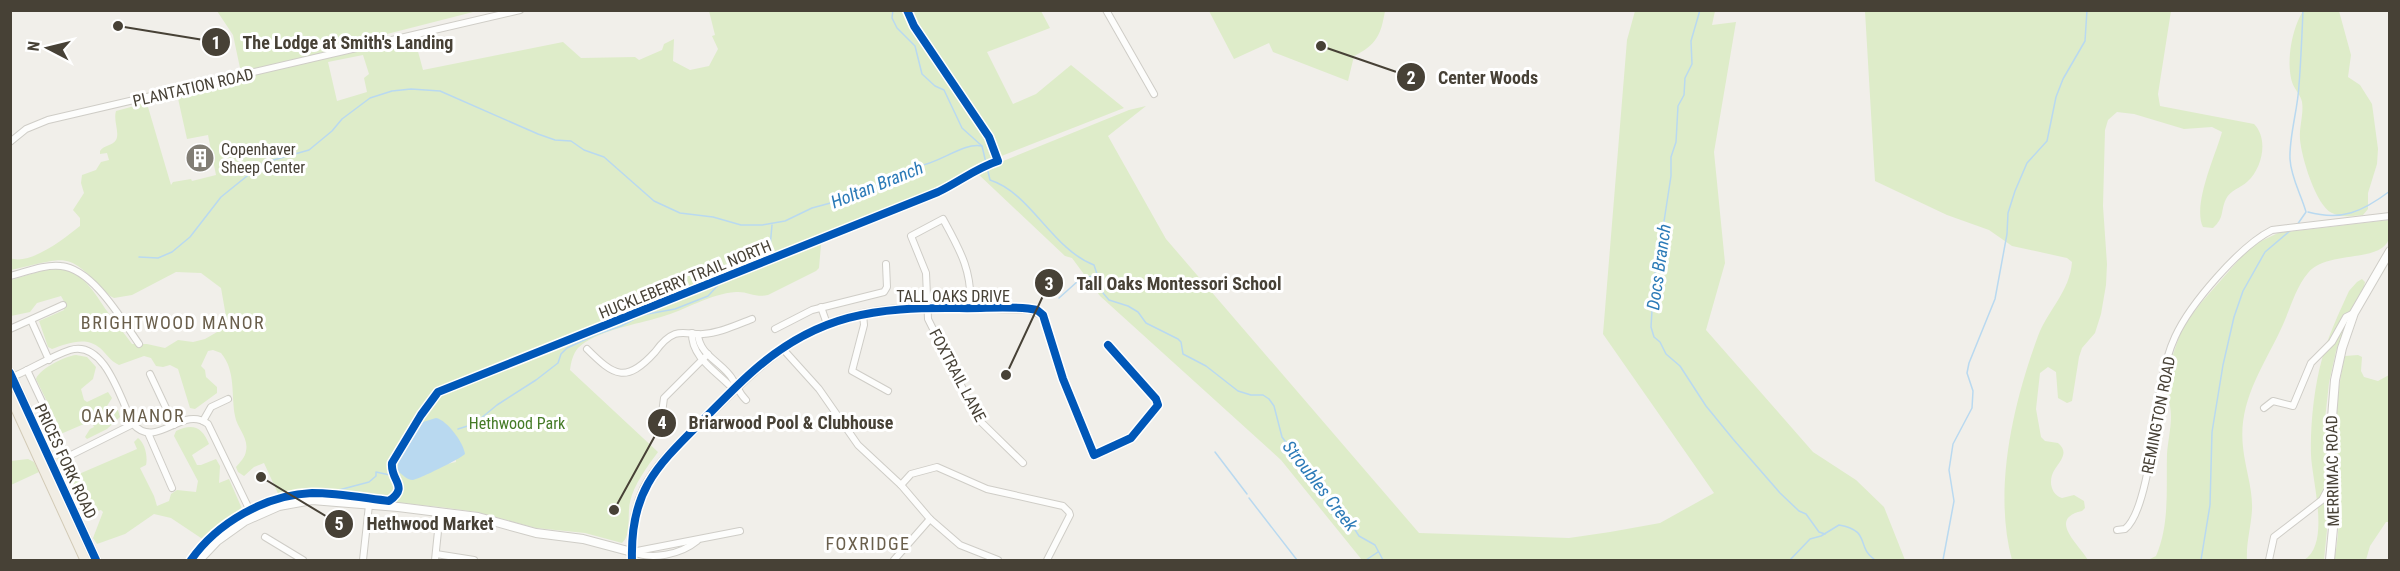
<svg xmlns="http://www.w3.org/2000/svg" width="2400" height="571" font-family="'Roboto Condensed',sans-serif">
<rect width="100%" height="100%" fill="#f1efea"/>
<g fill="#deecc9" fill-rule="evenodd">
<path d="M217,11H477L387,34L390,49L416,44L423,70L563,42L581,58L635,57L639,60L662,50L664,44L674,39L673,61L690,70L709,66L718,49L712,36L715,35L709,11H1041L1050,28L987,52L1013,104L1036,94L1071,65L1124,108L994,159L970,170L938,188L835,230L821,245L819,268L816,271L768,295C756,298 747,291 736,292C709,294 686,310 661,317C638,324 595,331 578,348C573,354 571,362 570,370L658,452C647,467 634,484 630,502C627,514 632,535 622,543L585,533L536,528L477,512L440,507L317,495L281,500L264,463L254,467L244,476L238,472L236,467C240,462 245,458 246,451C249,438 237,428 235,416C231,394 236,371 221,353L213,350L208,351L201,366L205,370L206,377L217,387V393L195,409L190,408L178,369L170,365L163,367L156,366L151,358L144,356L119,365C110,361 107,354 100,348C86,336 68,343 52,349L48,347L39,321L64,310L65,303L61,296L37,303L30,312L11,316V280C25,276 41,270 56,269C81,267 95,294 107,311C115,322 124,333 132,344H147L165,348L178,340L193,342L205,339L224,328L227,322L221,288L201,273L176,272L132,295L114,298L110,296C65,250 71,257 11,270L10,258C30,266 65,238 80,226V218L73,210L84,193L81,183L82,175L96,170L101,162L109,160L107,153L100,154V151C104,145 112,146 116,140C120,132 113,121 116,111L142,104L148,107L171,185L173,182L191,179L192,181L216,175L208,135L187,139L177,94L243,82L233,35ZM363,55L369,74L364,78L367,92L337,101L328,62ZM423,422L450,428L454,435L456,462C447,464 439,466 432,471C420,477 413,484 401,473L406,447Z"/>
<path d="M1209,11H1385C1381,34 1377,45 1354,56L1348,81L1273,52L1269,43L1234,59Z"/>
<polygon points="1635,11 1715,11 1712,25 1736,22 1714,152 1725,263 1706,330 1813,452 1856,480 1884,507 1905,560 1362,560 1281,460 1100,296 1072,258 1065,256 976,172 1129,110 1146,106 1108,136 1166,239 1419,533 1569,538 1610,532 1660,523 1714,493 1603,334 1627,40"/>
<path d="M1865,11H2171L2158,94L2160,106L2254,124C2269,139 2262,168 2248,181C2241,188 2230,190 2226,199C2220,212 2225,217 2213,228L2203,227C2192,205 2216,154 2222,132L2212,127L2184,129L2134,114L2117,112L2108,120L2105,130L2103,206L2107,264L2106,285L2101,314L2095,333L2082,348L2079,357L2072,401L2067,403L2058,398L2056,372L2048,367L2040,373L2036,409L2041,437L2045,441L2058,443C2069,452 2061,460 2055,469C2048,479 2050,494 2062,498L2074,495L2084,501L2085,508L2082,511C2047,519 2079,544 2088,560H2012C1993,490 2013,404 2038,336C2048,310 2070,291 2072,262L2067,258L2012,246L1989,230L1947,215L1875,181Z"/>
<path d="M2303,11H2339L2351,55L2348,77L2360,85L2372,104L2378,149L2377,164L2368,193V209L2363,215C2352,216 2342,218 2332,213C2316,206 2301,156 2300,139C2299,127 2304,113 2302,102C2301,95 2294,89 2292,82C2286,60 2292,29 2303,11Z"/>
<path d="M2389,220C2389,228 2391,236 2387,243C2374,262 2326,251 2308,273C2295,288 2289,313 2280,331C2262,369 2238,402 2243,447C2245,468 2253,489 2252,510C2251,527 2246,543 2247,560H2148L2156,556C2170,524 2166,488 2167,454C2168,439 2173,421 2170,406C2169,398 2163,393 2163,384L2182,328L2200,304L2251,246L2278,233Z"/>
<path d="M2362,279L2365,282L2364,287L2336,351L2329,383L2325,419L2330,500L2324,560H2304C2331,544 2312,481 2311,455C2310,427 2314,387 2322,359C2328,336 2339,313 2349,291L2357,282Z"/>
<path d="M76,355L87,357L96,367L93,379L81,389L84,400L87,402L108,392L112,398L107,406L112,410H118L120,417L107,429L87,439L85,437L90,429L94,427L91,421L63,433L54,439L57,446L62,444L64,447L60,451L72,477L137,449L134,442L138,438C145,443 148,457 146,465L140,468L154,496L157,506L169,501L171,494L177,490L196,492L198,481L174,436L176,431C193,423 202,427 209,444L192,455L197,465H201L216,459L220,466L219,483L229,479L243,511L204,540L171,518L154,514L125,534L97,544L93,538L103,512L101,510L86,514L82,510L49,441L48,435L58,424L36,379C39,369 65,356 76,355Z"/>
<path d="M2358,355L2362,357L2361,371L2364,377L2378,381L2389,375V522H2386L2370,546L2366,560H2334C2342,523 2338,496 2336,458C2334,423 2337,390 2345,356Z"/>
<polygon points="28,459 34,462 39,472 11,485 11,461"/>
</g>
<path fill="#b9d9f0" d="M436,418C447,420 464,443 465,454C460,459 419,479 413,480C406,480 403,474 397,471L399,458L423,422Z"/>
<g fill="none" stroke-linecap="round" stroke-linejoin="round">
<g stroke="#b9d9f0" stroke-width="1.5">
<path d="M893,10L892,18L897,28L915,46L922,74L935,86L944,90L962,128L982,146L990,180C1031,193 1052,249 1094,265L1098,277L1103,282V293L1109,300L1128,306L1138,312L1146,323L1178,339L1181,342L1183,354L1206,366L1238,391L1251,395H1263L1269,399L1274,406L1282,437L1297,457L1305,462L1315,481L1338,510L1346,516L1359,536L1375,545L1383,560"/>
<polyline points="1700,10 1691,41 1692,64 1685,78 1684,95 1678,106 1676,142 1671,157 1671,176 1661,241 1663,245 1654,277 1651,327 1654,337 1660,342 1666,354 1680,366 1706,406 1733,439 1780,493 1799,511 1806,514 1819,532 1825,534"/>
<path d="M2308,212C2342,221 2362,212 2390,191"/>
<path d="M2297,225L2306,212C2301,194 2291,178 2290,159C2289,136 2298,109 2299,85C2301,60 2302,35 2303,10"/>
<path d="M139,257L158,258L172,252L190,237L221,197L263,163L309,150L332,131L342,119L370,98L392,91L411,89L440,91L538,134L555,140L571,141L584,150L604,157L654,201L680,213L713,217L741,225H762L785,221L812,208L849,198L918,166C939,164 963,142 982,146"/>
<polyline points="738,271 754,262 770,247 772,225"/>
<polyline points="1059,298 1078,281 1098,274"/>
<polyline points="458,429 474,424 497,405 536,380 558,363 561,354 567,348 595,335 621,326 642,315 675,309 708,296 722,281"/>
<polyline points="1215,452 1247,494"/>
<polyline points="335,491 369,482 376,476 376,472 390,475"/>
<polyline points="1249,498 1297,560"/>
<polyline points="1366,560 1378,552"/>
<path d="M1790,560L1810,539L1821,536L1839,525C1872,531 1855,546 1875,560"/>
<polyline points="1943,560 1954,501 1949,470 1953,444 1972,408 1973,391 1967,373 1969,363 1995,299 2007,234 2008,213 2015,191 2027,163 2047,141 2056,97 2063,79 2085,41 2087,10"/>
<polyline points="2201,560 2210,505 2212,432 2223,365 2234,317 2243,291 2265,252 2291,230"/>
</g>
<g stroke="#cfcdc7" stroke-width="8">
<g id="minor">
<polyline points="1106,10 1154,94"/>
<polyline points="10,142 26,129 48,120 520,10"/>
<path d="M10,276C26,272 45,264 61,266C93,269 122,320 139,344"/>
<polyline points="821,307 827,324"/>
<path d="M970,309C973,272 960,250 943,219L911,236L926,273L928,319L978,419L1023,463"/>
<polyline points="863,314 864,325 852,371 888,391"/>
<polyline points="1043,315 1063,379 1094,455 1131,438 1158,405 1156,399 1108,345"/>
<polyline points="31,320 49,360"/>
<polyline points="10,329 63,305"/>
<polyline points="775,329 812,310 884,292 887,287 886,264"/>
<path d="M692,333C691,356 714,370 729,385L735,387"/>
<path d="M698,334C699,356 724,363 733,380C738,388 739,393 746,400"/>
<polyline points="782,348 819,389 858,445 901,485 930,519 960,545 998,560"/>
<path d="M587,349C614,376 626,384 655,352C660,345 667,337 675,334C684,331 694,335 703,334C720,333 736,325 752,319"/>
<polyline points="27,370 52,423"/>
<polyline points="150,374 174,425"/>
<path d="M10,378C30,370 49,357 70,350C105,339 121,401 133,424C157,451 182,404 208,424L253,517"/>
<polyline points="2264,408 2273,401 2293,406 2311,363 2332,342 2346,317 2354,313"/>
<polyline points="203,421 211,407 228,399"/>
<polyline points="660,428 664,398 708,354"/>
<polyline points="148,433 172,488"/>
<polyline points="65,458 133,424"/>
<polyline points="901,485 911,474 937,467 987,489 1063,506 1069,512 1070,515 1047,560"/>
<path d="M2117,530L2125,529C2148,511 2155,416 2161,385C2164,369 2168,352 2175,337C2190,304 2240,246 2272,230L2390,216"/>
<polyline points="265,537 303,560"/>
<polyline points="632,552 740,531"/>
<path d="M632,552C652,560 680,555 697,541"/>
<polyline points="436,554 474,560"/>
<polyline points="363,560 369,505"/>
<polyline points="435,560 440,512"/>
<polyline points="894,560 930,519"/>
<polyline points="2269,560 2274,537 2322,500 2332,481"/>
</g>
</g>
<g stroke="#cfcdc7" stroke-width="10">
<g id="tertiary">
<polyline points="199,560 217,541 245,521 279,506 312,500 398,507 478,517 536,533 583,539 632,552"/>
<path d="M632,560C631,538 634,510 644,489C657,463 679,444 700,424C744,379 786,334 849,317C907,302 971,308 1030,309L1043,315"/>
<polyline points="2330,560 2335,507 2330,443 2335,380 2342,348 2354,313 2390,251"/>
</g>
</g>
<g stroke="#d3cbb7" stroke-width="11">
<g id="primary">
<polyline points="10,373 96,560"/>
<polyline points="10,396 85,560"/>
</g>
</g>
<use href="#minor" stroke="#fdfdfc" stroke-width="6"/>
<use href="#tertiary" stroke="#fdfdfc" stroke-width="8"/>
<use href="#primary" stroke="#f1ede4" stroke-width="9"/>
<g stroke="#fff" stroke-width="11">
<g id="cycleway">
<polyline points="10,373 96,560"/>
<path d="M191,560C217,523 265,495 312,493C337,493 364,498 389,501C410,486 390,481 392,463L421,415L438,392L938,192C959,182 976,168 998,161L989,137L914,26L907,10"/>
<path d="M632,560C630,490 657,466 703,420C719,404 735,387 752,372C817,314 875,307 959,308C982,309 1015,305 1037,310L1043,315L1063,379L1094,455L1131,438L1158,405L1156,399L1108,345"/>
</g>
</g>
<use href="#cycleway" stroke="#0057b8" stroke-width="8"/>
</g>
<defs>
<g id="building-disc" transform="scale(1.5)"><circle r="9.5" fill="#827e75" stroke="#fff"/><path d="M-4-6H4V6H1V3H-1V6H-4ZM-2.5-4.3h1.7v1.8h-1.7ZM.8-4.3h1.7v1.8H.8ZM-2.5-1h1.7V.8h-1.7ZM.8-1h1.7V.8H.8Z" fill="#fff"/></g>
</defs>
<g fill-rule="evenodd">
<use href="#building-disc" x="200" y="158"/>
</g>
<g text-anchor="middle" stroke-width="6" stroke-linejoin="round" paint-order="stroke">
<g font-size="16" fill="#474136" stroke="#fff">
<text transform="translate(193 87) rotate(-13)" y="6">PLANTATION ROAD</text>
<text transform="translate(685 279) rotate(-22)" y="6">HUCKLEBERRY TRAIL NORTH</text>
<text x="953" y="302">TALL OAKS DRIVE</text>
<text transform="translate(958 375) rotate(62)" y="6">FOXTRAIL LANE</text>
<text transform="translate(2158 415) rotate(-79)" y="6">REMINGTON ROAD</text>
<text transform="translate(66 461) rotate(65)" y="6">PRICES FORK ROAD</text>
<text transform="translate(2332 471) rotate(-91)" y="6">MERRIMAC ROAD</text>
</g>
<g font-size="16" fill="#474136" stroke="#fff" text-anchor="start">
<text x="221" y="155">Copenhaver<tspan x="221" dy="18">Sheep Center</tspan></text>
</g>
<g font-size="16" fill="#457b27" stroke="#fff">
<text x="517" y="429">Hethwood Park</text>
</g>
<g font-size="18" font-style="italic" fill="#2b7ab7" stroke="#fff">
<text transform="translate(877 185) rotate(-22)" y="6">Holtan Branch</text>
<text transform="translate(1659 267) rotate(-82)" y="6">Docs Branch</text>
<text transform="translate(1320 486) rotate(52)" y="6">Stroubles Creek</text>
</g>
<g font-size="18" letter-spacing="1.5" fill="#6a5f4c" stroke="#fff">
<text x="173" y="329">BRIGHTWOOD MANOR</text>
<text x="133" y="422">OAK MANOR</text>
<text x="868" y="550">FOXRIDGE</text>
</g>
</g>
<path fill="none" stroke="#474136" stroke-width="2" d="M118 26L216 42M1321 46L1411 77M1006 375L1049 283M614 510L662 423M261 477L339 524"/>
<g fill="#474136" stroke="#fff" stroke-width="2">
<circle cx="118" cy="26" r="6"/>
<circle cx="1321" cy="46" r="6"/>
<circle cx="1006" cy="375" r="6"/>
<circle cx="614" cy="510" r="6"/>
<circle cx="261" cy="477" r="6"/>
<circle cx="216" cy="42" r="15"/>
<circle cx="1411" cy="77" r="15"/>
<circle cx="1049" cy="283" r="15"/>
<circle cx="662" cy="423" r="15"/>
<circle cx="339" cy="524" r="15"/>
</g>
<g font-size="18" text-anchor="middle" font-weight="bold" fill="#fff">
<text x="216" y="49">1</text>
<text x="1411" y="84">2</text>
<text x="1049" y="290">3</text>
<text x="662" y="429">4</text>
<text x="339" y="530">5</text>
</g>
<g font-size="18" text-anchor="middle" font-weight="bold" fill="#474136" stroke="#fff" stroke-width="6" stroke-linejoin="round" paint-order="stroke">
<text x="348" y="49">The Lodge at Smith's Landing</text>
<text x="1488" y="84">Center Woods</text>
<text x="1179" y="290">Tall Oaks Montessori School</text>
<text x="791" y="429">Briarwood Pool &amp; Clubhouse</text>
<text x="430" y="530">Hethwood Market</text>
</g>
<rect width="2400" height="571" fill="none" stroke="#474136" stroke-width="24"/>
<g transform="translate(48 48) rotate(277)" stroke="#ffffff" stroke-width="4.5" paint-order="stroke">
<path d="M0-4.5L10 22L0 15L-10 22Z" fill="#474136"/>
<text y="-9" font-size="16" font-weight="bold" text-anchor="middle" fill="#474136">N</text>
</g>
</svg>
